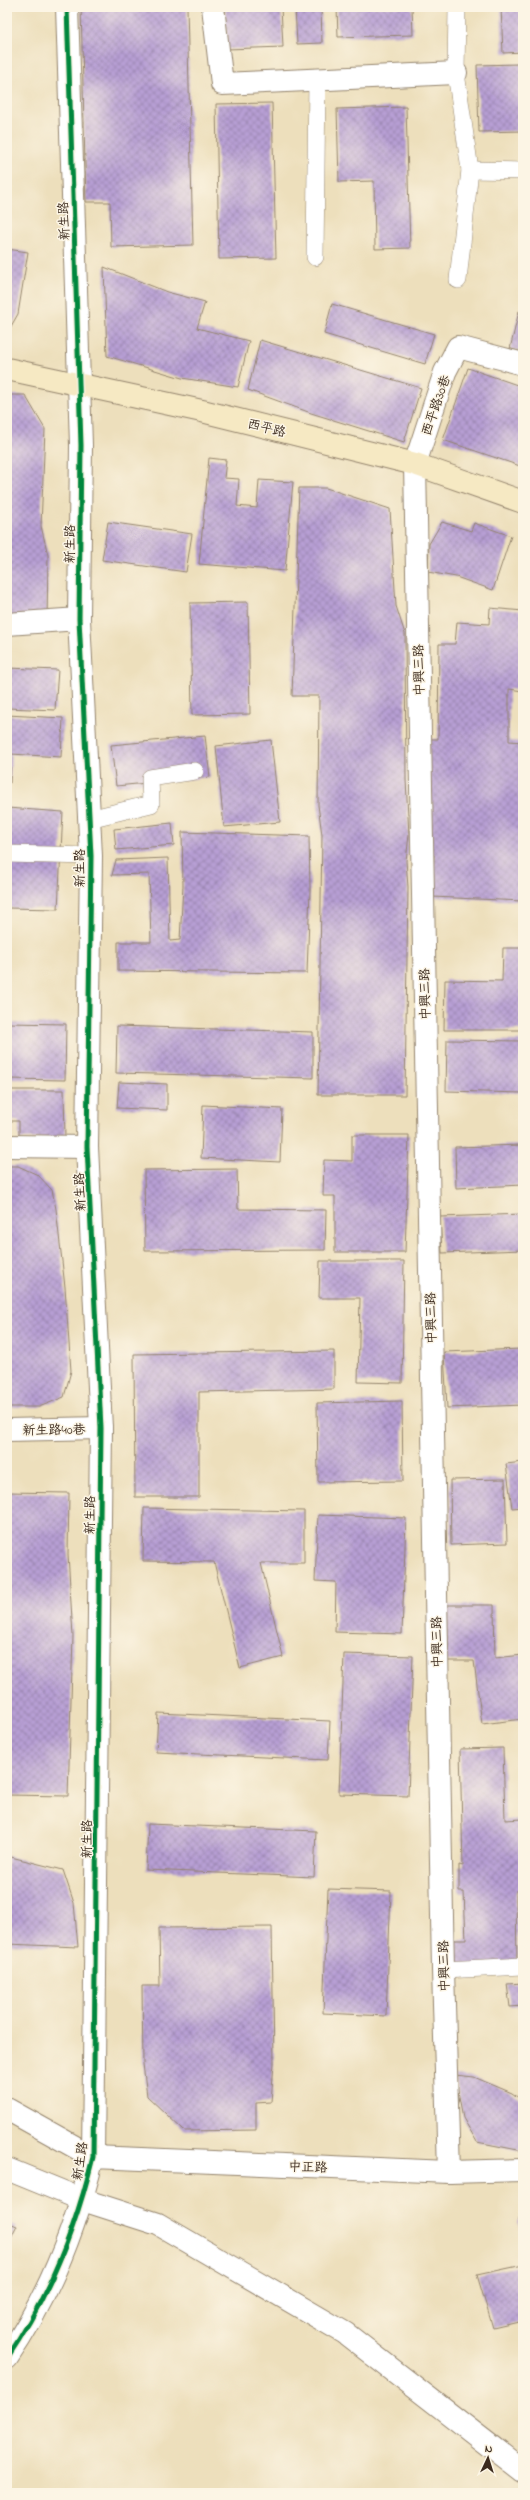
<svg xmlns="http://www.w3.org/2000/svg" width="530" height="2500" font-family="'Indie Flower','LXGW WenKai TC',sans-serif">
<defs>
<pattern id="building-cross-hatch" width="8" height="8" patternUnits="userSpaceOnUse"><rect width="8" height="8" fill="#b79fd4"/><path d="M0 0l8 8M0 8l8-8" fill="none" stroke="#9682ab"/></pattern>
</defs>
<rect width="100%" height="100%" fill="#fcf5e5"/>
<filter id="ink" filterUnits="userSpaceOnUse"><feTurbulence type="fractalNoise" baseFrequency=".025" numOctaves="2"/><feDisplacementMap in="SourceGraphic" scale="8" xChannelSelector="R" yChannelSelector="G"/><feConvolveMatrix kernelMatrix="1 2 1 2 8 2 1 2 1" color-interpolation-filters="sRGB"/></filter>
<filter id="wash" filterUnits="userSpaceOnUse"><feTurbulence type="fractalNoise" baseFrequency=".012" numOctaves="4" result="noise"/><feDisplacementMap in="SourceGraphic" scale="16" xChannelSelector="R" yChannelSelector="G"/><feGaussianBlur stdDeviation="0.9" result="paint"/><feColorMatrix in="noise" values="0 0 0 0 0 0 0 0 0 0 0 0 0 0 0 0 0 1.4 0 .05"/><feComposite in="paint" operator="in"/></filter>
<g filter="url(#wash)">
<rect width="100%" height="100%" fill="#eddfbc"/>
<g id="blocks">
<g fill="url(#building-cross-hatch)">
<polygon points="81,7 187,7 193,245 111,247 110,202 86,202"/>
<polygon points="225,7 281,7 283,47 227,49"/>
<polygon points="295,7 321,7 322,43 297,44"/>
<polygon points="337,7 412,7 413,35 338,37"/>
<polygon points="501,7 523,7 523,52 503,53"/>
<polygon points="519,64 523,64 523,131 479,132 477,65"/>
<polygon points="272,103 276,258 219,259 216,104"/>
<polygon points="406,107 410,248 375,249 374,181 339,182 337,109"/>
<polygon points="7,249 28,252 18,314 10,328 7,329"/>
<polygon points="104,267 167,292 205,302 197,328 249,341 238,387 182,378 107,356"/>
<polygon points="332,304 434,334 425,364 324,334"/>
<polygon points="519,311 523,312 523,352 510,349"/>
<polygon points="260,340 421,388 404,442 311,413 248,390"/>
<polygon points="468,368 523,387 523,467 443,440"/>
<polygon points="7,395 25,395 45,429 41,526 48,555 47,622 7,621"/>
<polygon points="209,458 226,460 224,478 239,479 237,506 257,508 259,480 293,482 285,571 199,564"/>
<polygon points="299,488 326,488 390,509 396,606 405,634 406,780 409,835 406,861 408,887 405,1095 318,1095 322,835 318,805 319,696 292,696"/>
<polygon points="108,522 192,534 186,572 102,560"/>
<polygon points="442,522 471,531 474,523 511,536 493,590 456,577 428,572 429,544"/>
<polygon points="248,602 250,714 192,715 190,603"/>
<polygon points="490,608 523,611 523,691 509,689 509,741 523,742 523,901 432,897 434,855 424,855 429,739 438,739 439,644 455,644 457,622 489,624"/>
<polygon points="7,668 58,670 55,710 7,708"/>
<polygon points="7,715 63,718 61,757 11,754 10,783 7,782"/>
<polygon points="205,736 210,777 116,786 111,745"/>
<polygon points="271,740 280,822 224,827 216,746"/>
<polygon points="7,808 63,812 58,909 7,908"/>
<polygon points="172,823 174,845 116,850 114,829"/>
<polygon points="182,832 309,836 310,890 307,973 118,971 118,942 151,942 149,874 112,875 116,860 168,858 170,941 180,940 183,886"/>
<polygon points="503,948 523,948 523,1030 444,1030 445,980 502,981"/>
<polygon points="7,1023 66,1024 65,1080 7,1079"/>
<polygon points="117,1026 313,1032 313,1078 116,1073"/>
<polygon points="447,1040 523,1041 523,1093 446,1091"/>
<polygon points="119,1082 167,1084 167,1110 117,1108"/>
<polygon points="7,1090 64,1090 65,1138 19,1139 19,1121 7,1121"/>
<polygon points="203,1105 282,1109 280,1162 201,1158"/>
<polygon points="352,1135 409,1135 405,1252 335,1252 335,1196 323,1196 324,1160 352,1161"/>
<polygon points="523,1145 523,1185 456,1188 455,1147"/>
<polygon points="7,1166 18,1166 38,1175 52,1190 56,1209 65,1287 71,1371 64,1397 39,1407 7,1407"/>
<polygon points="237,1169 238,1209 326,1210 325,1250 145,1251 144,1170"/>
<polygon points="523,1214 523,1250 442,1253 440,1217"/>
<polygon points="320,1261 404,1261 402,1383 358,1382 360,1298 319,1298"/>
<polygon points="522,1349 523,1405 447,1408 444,1352"/>
<polygon points="334,1351 334,1389 199,1392 199,1497 135,1497 134,1354"/>
<polygon points="402,1401 403,1481 318,1482 317,1403"/>
<polygon points="523,1462 523,1507 512,1508 506,1464"/>
<polygon points="505,1479 507,1543 451,1545 450,1480"/>
<polygon points="7,1492 69,1493 68,1554 73,1636 68,1796 7,1795"/>
<polygon points="144,1508 304,1511 304,1563 261,1563 283,1657 240,1668 214,1562 143,1561"/>
<polygon points="318,1515 406,1518 402,1634 335,1632 336,1582 315,1581"/>
<polygon points="444,1605 494,1605 495,1658 523,1655 523,1719 482,1724 474,1661 445,1661"/>
<polygon points="344,1654 413,1656 408,1796 339,1794"/>
<polygon points="158,1713 330,1721 328,1760 156,1752"/>
<polygon points="503,1748 505,1820 523,1819 523,1891 516,1891 517,1965 451,1966 451,1940 466,1940 464,1892 459,1892 459,1865 463,1866 460,1749"/>
<polygon points="148,1824 316,1831 314,1877 146,1870"/>
<polygon points="7,1856 63,1870 74,1903 78,1947 7,1944"/>
<polygon points="328,1889 391,1891 386,2016 323,2013"/>
<polygon points="272,1927 274,2063 271,2102 256,2103 256,2130 184,2131 147,2096 143,2064 142,1986 160,1986 159,1928"/>
<polygon points="523,1983 523,2006 510,2007 507,1984"/>
<polygon points="455,2075 474,2077 512,2093 523,2101 523,2151 477,2142 463,2118"/>
<polygon points="523,2219 523,2243 522,2243 518,2220"/>
<polygon points="7,2222 17,2226 7,2246"/>
<polygon points="523,2265 523,2321 493,2328 477,2275"/>
</g>
</g>
</g>
<g filter="url(#ink)">
<use href="#blocks" fill-opacity="0" stroke="#94846d" stroke-width="1"/>
<g fill="none" stroke-linecap="round" stroke-linejoin="round">
<g stroke="#94846d" stroke-width="18">
<g id="service">
<polyline points="457,7 456,73 470,170 458,280"/>
<polyline points="470,170 523,171"/>
<polyline points="315,257 317,78"/>
<polyline points="89,819 151,804 150,778 195,771"/>
<polyline points="7,854 91,856"/>
<polyline points="443,1970 523,1966"/>
</g>
</g>
<g stroke="#94846d" stroke-width="24">
<g id="minor">
<polyline points="213,7 222,84 456,73"/>
<polyline points="7,624 79,619"/>
<polyline points="7,1146 87,1147"/>
<polyline points="7,1430 101,1428"/>
<polyline points="7,2109 93,2157 101,1428 87,1147 91,856 79,619 81,445 67,7"/>
<polyline points="7,2169 83,2200 158,2224 345,2333 523,2471"/>
<polyline points="449,2172 443,1970 415,464 445,372 458,347 523,364"/>
</g>
</g>
<g stroke="#94846d" stroke-width="24">
<path id="tertiary" d="M7,2358C48,2298 76,2227 93,2157L449,2172L523,2170"/>
</g>
<g stroke="#94846d" stroke-width="24">
<polyline id="secondary" points="7,369 202,411 415,464 523,502"/>
</g>
<use href="#service" stroke="#fff" stroke-width="17"/>
<use href="#minor" stroke="#fff" stroke-width="22"/>
<use href="#tertiary" stroke="#fff" stroke-width="22"/>
<use href="#secondary" stroke="#f6e9c3" stroke-width="22"/>
<g stroke="#fcf5e5" stroke-width="8">
<path id="cycleway" d="M7,2358C48,2298 76,2227 93,2157L101,1428L87,1147L91,856L79,619L81,445L67,7"/>
</g>
<use href="#cycleway" stroke="#00873e" stroke-width="5"/>
</g>
</g>
<g text-anchor="middle" stroke-width="3" stroke-linejoin="round" paint-order="stroke">
<g font-size="13" fill="#3b2a1e" stroke="#fcf5e5">
<text transform="translate(63 221) rotate(-92)" y="5">新生路</text>
<text transform="translate(435 405) rotate(-71)" y="5">西平路30巷</text>
<text transform="translate(267 427) rotate(14)" y="5">西平路</text>
<text transform="translate(69 544) rotate(-89)" y="5">新生路</text>
<text transform="translate(418 670) rotate(-91)" y="5">中興三路</text>
<text transform="translate(79 868) rotate(-90)" y="5">新生路</text>
<text transform="translate(424 994) rotate(-91)" y="5">中興三路</text>
<text transform="translate(79 1192) rotate(-93)" y="5">新生路</text>
<text transform="translate(430 1318) rotate(-91)" y="5">中興三路</text>
<text transform="translate(54 1429) rotate(-1)" y="5">新生路40巷</text>
<text transform="translate(89 1515) rotate(-89)" y="5">新生路</text>
<text transform="translate(436 1642) rotate(-91)" y="5">中興三路</text>
<text transform="translate(86 1839) rotate(-89)" y="5">新生路</text>
<text transform="translate(443 1966) rotate(-91)" y="5">中興三路</text>
<text transform="translate(79 2161) rotate(-81)" y="5">新生路</text>
<text transform="translate(308 2166) rotate(2)" y="5">中正路</text>
</g>
</g>
<rect width="530" height="2500" fill="none" stroke="#fcf5e5" stroke-width="24"/>
<g transform="translate(488 2458) rotate(4)" stroke="#fcf5e5" stroke-width="3" paint-order="stroke">
<path d="M0-3L7 15L0 10L-7 15Z" fill="#3b2a1e"/>
<text y="-6" font-size="11" font-weight="bold" text-anchor="middle" fill="#3b2a1e">N</text>
</g>
</svg>
